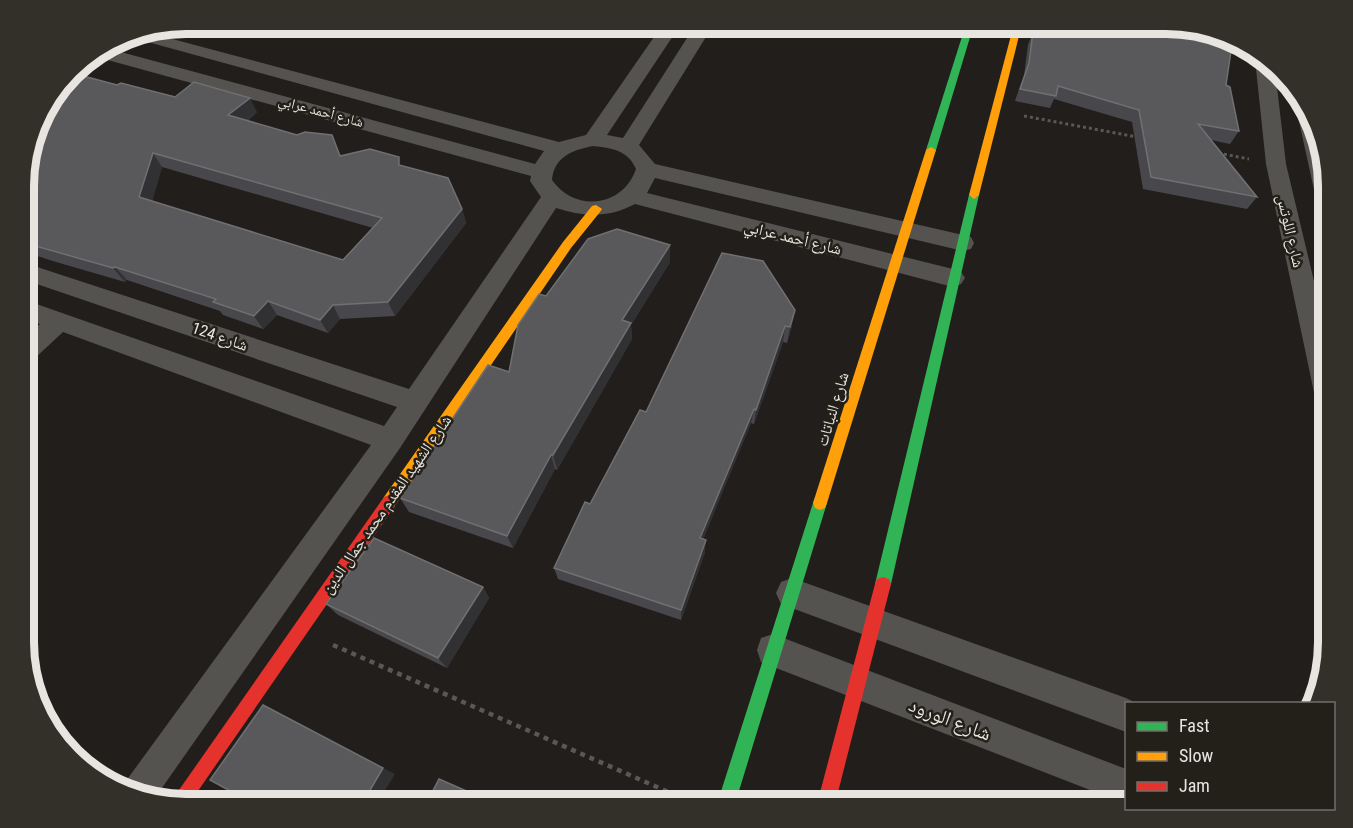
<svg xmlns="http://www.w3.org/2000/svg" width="1353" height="828" font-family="'Roboto Condensed','Noto Naskh Arabic',sans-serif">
<rect width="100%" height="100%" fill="#211e1b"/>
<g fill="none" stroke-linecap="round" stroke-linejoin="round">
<g stroke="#595856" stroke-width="3" stroke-dasharray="3 3" stroke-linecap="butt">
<polyline points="212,33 223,24"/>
<polyline points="1024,116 1137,137"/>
<polyline points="1218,153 1249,159"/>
</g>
<polyline stroke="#595856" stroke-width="4.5" stroke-dasharray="5 5" stroke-linecap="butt" points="333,645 689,801"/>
<g fill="#555350" fill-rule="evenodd">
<path d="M663,24H681L607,135L623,138L696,24H714L639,145L655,164L963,235L971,237L974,243L971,249L963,251L655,178L647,193L953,269L961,272L965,278L961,284L953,287L635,204C609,218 584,217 556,208L400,448L157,795L123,785L371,445L63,332L34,359L25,362V337L40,324L25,319V300L384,426L397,407L25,280V263L409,389L541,197L530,181L531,176L93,56L106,48L535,164L544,151L126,36L146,32L559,142L586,135ZM593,146C612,148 628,150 636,169C623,207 575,213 552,180C554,157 572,150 593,146Z"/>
<polygon points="1257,55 1275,70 1286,164 1329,344 1329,413 1320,410 1316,402 1266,164 1255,59"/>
<polygon points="1301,98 1307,105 1329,175 1329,215 1321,213 1318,208 1295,103"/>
<polygon points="792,578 1126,698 1138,704 1126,704 1126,732 781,604 776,593 781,582"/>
<polygon points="773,634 1126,769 1126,804 761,662 757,650 761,638"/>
</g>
<g fill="#30b455" fill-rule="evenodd">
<polygon points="966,24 974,24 936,150 935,152 927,152 926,150"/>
<polygon points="974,191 979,195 891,584 889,589 883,591 877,589 875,584 969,195"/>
<polygon points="820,496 825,498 827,503 735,804 717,804 813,503 815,498"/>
</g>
<g fill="#ff9f0a" fill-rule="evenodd">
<polygon points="1014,24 1022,24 979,195 974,199 969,195"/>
<polygon points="931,147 936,150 827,503 825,508 820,510 815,508 813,503 926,150"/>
<polygon points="596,205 602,209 600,212 571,248 394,507 389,509 384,507 382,502 384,497 563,242 592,206"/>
</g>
<g fill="#e5322d" fill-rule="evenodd">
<polygon points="389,495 394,497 396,502 394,507 189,804 172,800 384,497"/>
<polygon points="883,577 889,579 891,584 835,804 817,804 875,584 877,579"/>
</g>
</g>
<g fill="#48484c" fill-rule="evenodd">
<polygon points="1035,24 1167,24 1226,85 1239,131 1230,144 1211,140 1257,197 1247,209 1143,189 1132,122 1054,99 1050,108 1015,101 1024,75 1028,45 1033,32 1035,33"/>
<path d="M117,85L257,112L247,121L340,155L402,166L462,209L466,223L395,316L340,319L328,333L277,315L263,329L223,315L220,311L127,280L125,282L56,262L25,252V165ZM162,167L373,228L343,260L152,201Z"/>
<polygon points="763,261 792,326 787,343 783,342 754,424 751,423 703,539 705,552 681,620 558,579 554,568 590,504 646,412"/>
<polygon points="670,262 631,325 632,339 557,470 555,469 513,548 409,512 400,498 509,372"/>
<polygon points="483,587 489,598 447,668 338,615 326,604"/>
</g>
<g fill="#313032">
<polygon points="250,98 257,112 236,129 228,115"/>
<polygon points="153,153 162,167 149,211 139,197"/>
<polygon points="462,209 466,223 395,316 388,302"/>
<polygon points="670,245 670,262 631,325 632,339 557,470 553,455 622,320"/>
<polygon points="115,267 127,280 125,282 113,268"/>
<polygon points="268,301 277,315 263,329 254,316"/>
<polygon points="333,305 340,319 328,333 320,320"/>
<polygon points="795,310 792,326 787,343 790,327"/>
<polygon points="785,326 783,342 754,424 756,410"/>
<polygon points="754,409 751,423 699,550 700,538"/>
<polygon points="551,455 555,469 513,548 507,536"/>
<polygon points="706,540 705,552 681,620 681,610"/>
<polygon points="483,587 489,598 447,668 438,658"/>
<polygon points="263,705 395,774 377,804 362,804"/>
</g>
<g fill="#59595c" stroke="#706f71" stroke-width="1.5" fill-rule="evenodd">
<polygon points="1039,24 1167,24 1232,44 1226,85 1230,87 1239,131 1198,124 1257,197 1151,177 1139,110 1058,86 1056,96 1020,89 1029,63 1033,32 1038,34"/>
<path d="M72,73L117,85L121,83L175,97L194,82L250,98L228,115L297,135L305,132L332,135L340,156L370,149L399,157V165L448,178L462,209L388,302L333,305L320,320L268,301L254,316L213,302L216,299L115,267L113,268L25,243V165L41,114ZM153,153L382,218L343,260L139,197Z"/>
<polygon points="617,229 670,245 622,320 631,323 553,455 551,455 507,536 400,498 488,365 509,372 518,325 539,294 546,296 588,239"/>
<polygon points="722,253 763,261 795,310 790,327 785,326 756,410 754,409 700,538 706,540 681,610 554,568 585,502 590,504 640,410 646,412"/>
<polygon points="374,538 483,587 438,658 326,604"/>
<polygon points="263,705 383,768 362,804 254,804 210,780"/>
<polygon points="439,779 496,804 426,804"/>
</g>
<g text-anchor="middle" stroke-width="5" stroke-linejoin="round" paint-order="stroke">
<g font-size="14" fill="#e8e5e0" stroke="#231f19">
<text transform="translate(321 111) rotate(15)" y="5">شارع أحمد عرابي</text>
</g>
<g font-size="16" fill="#e8e5e0" stroke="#231f19">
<text transform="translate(1291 231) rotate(77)" y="6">شارع اللوتس</text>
<text transform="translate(793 237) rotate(14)" y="6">شارع أحمد عرابي</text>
<text transform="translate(220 336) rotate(19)" y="6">شارع 124</text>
<text transform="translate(832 409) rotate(-73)" y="6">شارع النباتات</text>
<text transform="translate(386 504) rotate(-55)" y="6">شارع الشهيد المقدم محمد جمال الدين</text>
</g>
<g font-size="20" fill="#e8e5e0" stroke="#231f19">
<text transform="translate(950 719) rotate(21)" y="7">شارع الورود</text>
</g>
</g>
<path d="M0 0H1353V828H0ZM186 34H1166A152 152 0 0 1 1318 186V642A152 152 0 0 1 1166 794H186A152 152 0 0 1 34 642V186A152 152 0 0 1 186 34Z" fill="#332f29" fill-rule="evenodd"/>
<path fill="none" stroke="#e8e5e0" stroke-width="8" d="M186 34H1166A152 152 0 0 1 1318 186V642A152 152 0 0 1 1166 794H186A152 152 0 0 1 34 642V186A152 152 0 0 1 186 34Z"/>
<rect x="1125" y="702" width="210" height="108" fill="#231f19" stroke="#726e69" stroke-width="1.5"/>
<rect x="1137" y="722" width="30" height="9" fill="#30b455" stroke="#726e69" stroke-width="1.5"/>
<text x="1179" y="732" font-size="18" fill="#e8e5e0">Fast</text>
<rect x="1137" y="752" width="30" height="9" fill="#ff9f0a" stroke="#726e69" stroke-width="1.5"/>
<text x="1179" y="762" font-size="18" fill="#e8e5e0">Slow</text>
<rect x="1137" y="782" width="30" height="9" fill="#e5322d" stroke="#726e69" stroke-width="1.5"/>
<text x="1179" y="792" font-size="18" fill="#e8e5e0">Jam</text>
</svg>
